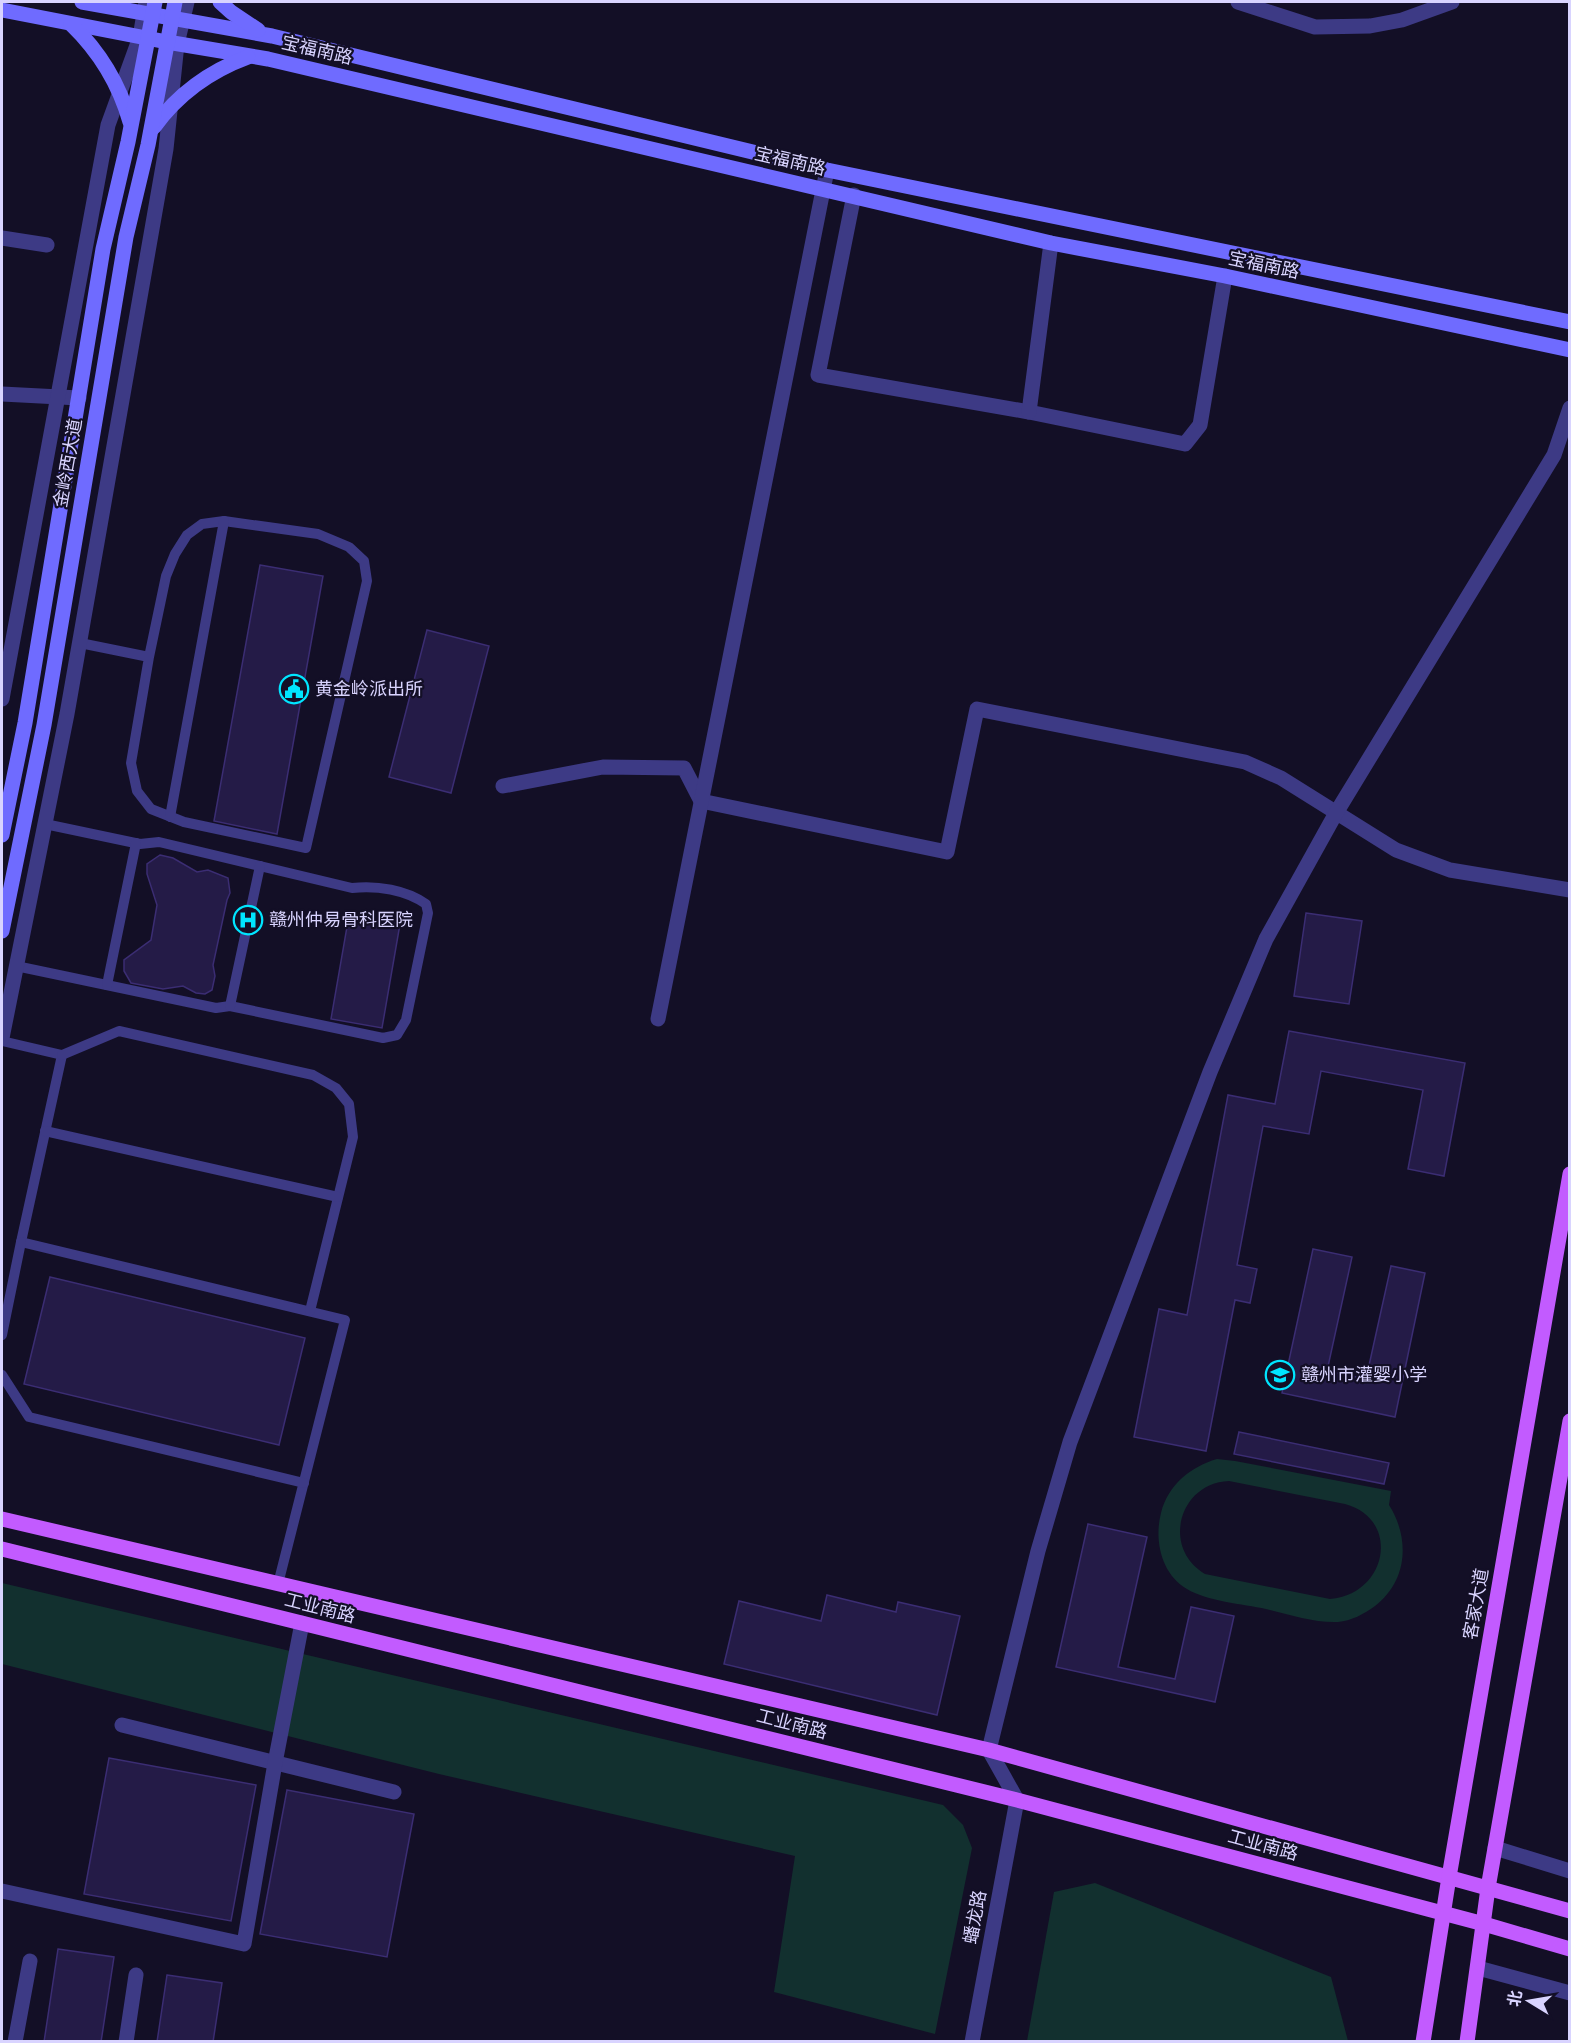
<svg xmlns="http://www.w3.org/2000/svg" width="1571" height="2043" font-family="'Public Sans','Noto Sans SC',sans-serif">
<rect width="100%" height="100%" fill="#130f26"/>
<g fill="#12302f" fill-rule="evenodd">
<path d="M1217,1459L1235,1461L1391,1491L1389,1505C1410,1538 1408,1581 1375,1606C1364,1614 1351,1621 1338,1622C1314,1623 1289,1614 1266,1609C1243,1604 1206,1601 1187,1589C1161,1574 1154,1540 1161,1513C1168,1485 1190,1467 1217,1459ZM1229,1481L1345,1504C1401,1519 1388,1594 1330,1599L1205,1574C1161,1548 1179,1483 1229,1481Z"/>
<polygon points="2,1583 943,1805 963,1825 972,1848 935,2034 774,1992 795,1856 439,1774 2,1664"/>
<polygon points="1095,1883 1331,1977 1348,2041 1027,2041 1054,1892"/>
</g>
<g fill="#241b47" stroke="#3b2d73" stroke-width="1.5">
<polygon points="260,565 323,576 277,834 214,821"/>
<polygon points="427,630 489,646 451,793 389,777"/>
<polygon points="160,855 173,858 197,872 208,870 228,878 230,893 227,900 213,965 215,976 212,990 205,994 196,993 183,986 163,989 131,983 124,971 124,960 151,940 157,905 147,874 147,864"/>
<polygon points="1306,913 1362,921 1349,1004 1294,996"/>
<polygon points="349,915 400,924 382,1028 331,1019"/>
<polygon points="1289,1031 1465,1063 1444,1176 1408,1169 1423,1090 1321,1071 1309,1134 1263,1126 1237,1265 1257,1269 1250,1303 1235,1300 1206,1451 1134,1437 1159,1309 1187,1315 1228,1095 1275,1104"/>
<polygon points="1313,1249 1352,1257 1327,1371 1366,1379 1391,1266 1425,1273 1395,1417 1282,1393"/>
<polygon points="50,1277 305,1338 279,1445 24,1384"/>
<polygon points="1239,1432 1389,1463 1384,1484 1234,1454"/>
<polygon points="1088,1524 1147,1537 1118,1667 1175,1679 1191,1607 1234,1616 1215,1702 1056,1667"/>
<polygon points="827,1595 896,1612 898,1602 960,1616 937,1715 724,1664 739,1601 821,1621"/>
<polygon points="109,1758 256,1785 231,1921 84,1894"/>
<polygon points="287,1790 414,1814 387,1957 260,1934"/>
<polygon points="58,1949 114,1957 101,2042 44,2042"/>
<polygon points="167,1975 222,1983 213,2042 157,2042"/>
</g>
<g fill="none" stroke-linecap="round" stroke-linejoin="round">
<g stroke="#3d3a85" stroke-width="10">
<polyline points="80,643 149,657 131,763 137,791 151,809 184,822 306,848 367,581 364,561 349,547 318,534 224,521 202,524 187,535 175,554 166,576 149,657"/>
<polyline points="170,817 224,521"/>
<path d="M16,966L216,1008L230,1006L383,1038L397,1035L406,1020L428,913L426,904C406,890 377,885 352,888L159,842L140,844L45,824"/>
<polyline points="107,985 136,843"/>
<polyline points="230,1006 260,866"/>
<polyline points="2,1041 62,1055 21,1242 345,1320 278,1584"/>
<polyline points="62,1055 119,1031 313,1075 336,1088 349,1104 353,1137 310,1311"/>
<polyline points="45,1131 338,1197"/>
<polyline points="2,1335 21,1242"/>
<polyline points="2,1375 29,1417 304,1483"/>
</g>
<g stroke="#3d3a85" stroke-width="15">
<polyline points="1238,2 1315,27 1370,26 1402,20 1452,2"/>
<polyline points="854,195 818,375 1029,412 1185,444 1200,425 1225,276"/>
<polyline points="2,238 47,245"/>
<polyline points="2,394 79,398"/>
<polyline points="1029,412 1051,243"/>
<polyline points="503,786 603,767 684,768 701,801 947,852 977,709 1245,762 1281,778 1396,850 1450,870 1570,890"/>
<polyline points="122,1725 394,1792"/>
<polyline points="2,1891 244,1944 275,1763 302,1623"/>
<polyline points="15,2042 30,1961"/>
<polyline points="126,2042 136,1975"/>
</g>
<g stroke="#3d3a85" stroke-width="15">
<polyline points="2,699 108,125 140,37 146,2"/>
<polyline points="658,1019 827,170"/>
<polyline points="2,1038 67,714 166,149 177,44 187,2"/>
<polyline points="1495,1848 1570,1871"/>
<polyline points="1478,1968 1570,1993"/>
<polyline points="972,2042 1017,1800 989,1750 1038,1551 1070,1442 1210,1072 1266,939 1336,813 1554,455 1570,408"/>
</g>
<g stroke="#6f6bff" stroke-width="15">
<polyline points="82,2 272,36 827,170 1570,322"/>
<polyline points="220,2 231,12 258,30"/>
<polyline points="2,10 167,42 268,59 1051,243 1225,276 1570,350"/>
<path d="M71,24C100,52 119,83 130,122"/>
<path d="M154,127C178,94 210,71 248,57"/>
<polyline points="2,835 25,723 103,249 128,142 155,2"/>
<polyline points="2,931 44,725 126,237 148,145 175,2"/>
</g>
<g stroke="#c25bff" stroke-width="15">
<polyline points="2,1519 989,1750 1570,1911"/>
<polyline points="2,1549 1017,1800 1484,1924 1570,1949"/>
<polyline points="1423,2042 1449,1877 1570,1174"/>
<polyline points="1467,2042 1488,1888 1570,1421"/>
</g>
</g>
<defs>
<g id="civic-ring" transform="scale(1.5)"><circle r="9.5" fill="#130f26" stroke="#00e5ff" stroke-width="1.5"/><path d="M-.6-6.5H3V-4.5H.6V-3L4-1V1h2V6H-6V1h2V-1L-.6-3ZM-1.2 2.5V6h2.4V2.5Z" fill="#00e5ff"/></g>
<g id="hospital-ring" transform="scale(1.5)"><circle r="9.5" fill="#130f26" stroke="#00e5ff" stroke-width="1.5"/><path d="M-5-5h3v3.5h4V-5h3V5h-3V1.5h-4V5h-3Z" fill="#00e5ff"/></g>
<g id="school-ring" transform="scale(1.5)"><circle r="9.5" fill="#130f26" stroke="#00e5ff" stroke-width="1.5"/><path d="M0-5L7-2L0 1L-7-2ZM-4 1L0 2.5L4 1V4Q0 6-4 4Z" fill="#00e5ff"/></g>
</defs>
<g fill-rule="evenodd">
<use href="#civic-ring" x="294" y="689"/>
<use href="#hospital-ring" x="248" y="920"/>
<use href="#school-ring" x="1280" y="1375"/>
</g>
<g text-anchor="middle" stroke-width="4.5" stroke-linejoin="round" paint-order="stroke">
<g font-size="18" fill="#d9d4ff" stroke="#130f26">
<text transform="translate(317 50) rotate(13)" y="6">宝福南路</text>
<text transform="translate(790 161) rotate(13)" y="6">宝福南路</text>
<text transform="translate(1264 265) rotate(12)" y="6">宝福南路</text>
<text transform="translate(68 463) rotate(-80)" y="6">金岭西大道</text>
<text transform="translate(1476 1604) rotate(-80)" y="6">客家大道</text>
<text transform="translate(320 1608) rotate(14)" y="6">工业南路</text>
<text transform="translate(792 1724) rotate(14)" y="6">工业南路</text>
<text transform="translate(1263 1845) rotate(15)" y="6">工业南路</text>
<text transform="translate(975 1917) rotate(-79)" y="6">蟠龙路</text>
</g>
<g font-size="18" fill="#d9d4ff" stroke="#130f26" text-anchor="start">
<text x="315" y="695">黄金岭派出所</text>
<text x="269" y="926">赣州仲易骨科医院</text>
<text x="1301" y="1381">赣州市灌婴小学</text>
</g>
</g>
<rect width="1571" height="2043" fill="none" stroke="#d9d4ff" stroke-width="6"/>
<g transform="translate(1529 2001) rotate(281)" stroke="#130f26" stroke-width="4.5" paint-order="stroke">
<path d="M0-4.5L10 22L0 15L-10 22Z" fill="#d9d4ff"/>
<text y="-9" font-size="16" font-weight="bold" text-anchor="middle" fill="#d9d4ff">北</text>
</g>
</svg>
